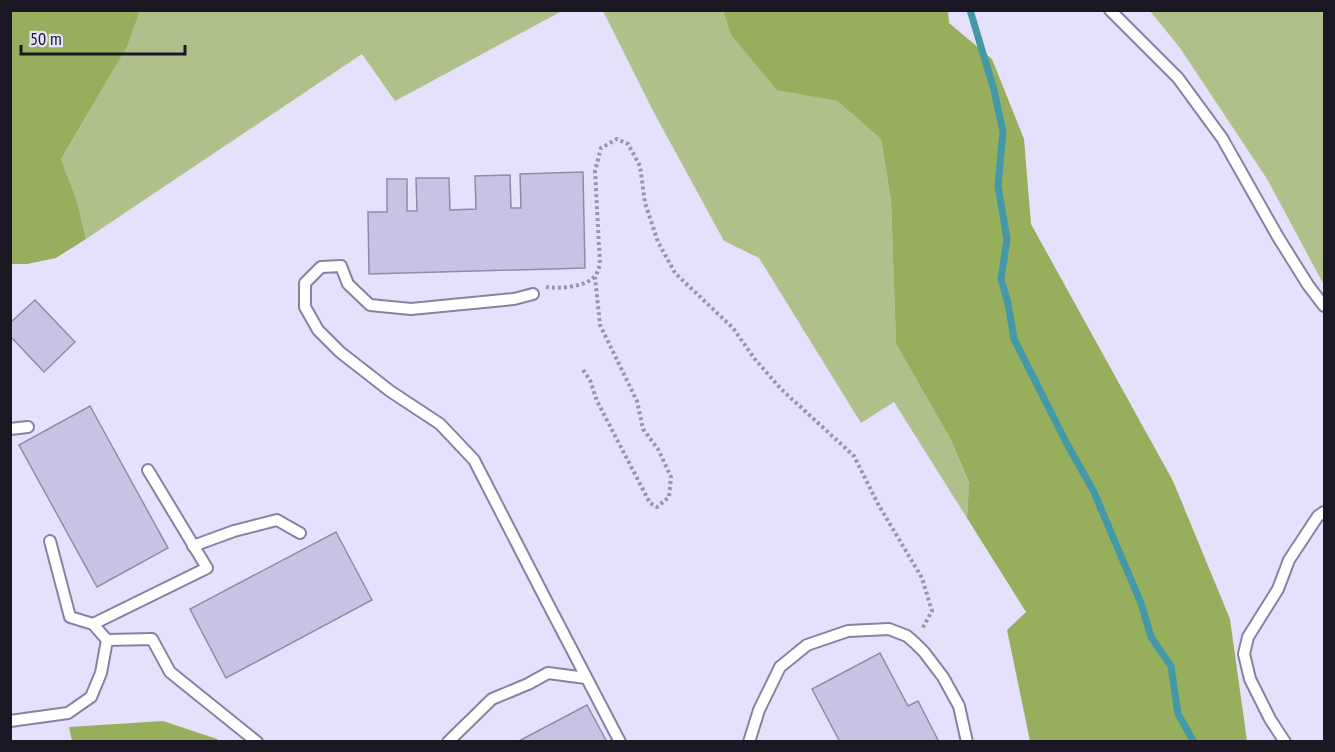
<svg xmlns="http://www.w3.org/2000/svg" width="1335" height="752" font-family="'PT Sans Narrow',sans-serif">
<rect width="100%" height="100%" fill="#e5e1fd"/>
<g fill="#afc08a">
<polygon points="140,11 562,11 395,101 362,54 86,239 77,201 61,159 127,47"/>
<polygon points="603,11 723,11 731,35 777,89 837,101 881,139 891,201 896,344 951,440 969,484 967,518 894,402 861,423 759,258 724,241 652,109"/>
<polygon points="1150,11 1324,11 1324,285 1267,179 1180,48"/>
</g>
<g fill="#97ae5d">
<polygon points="11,10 140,11 127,47 61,159 77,201 86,239 56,258 27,264 11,264"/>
<polygon points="723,11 948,11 949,23 992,59 1024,139 1031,224 1173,481 1230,619 1247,741 1030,741 1007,630 1026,612 967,518 969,483 951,440 896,344 891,201 881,139 837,101 777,90 731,35"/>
<polygon points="163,721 217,739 219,741 72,741 69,727"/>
</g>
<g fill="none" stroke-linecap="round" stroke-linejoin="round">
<polyline stroke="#4398a9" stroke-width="7" points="970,10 994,90 1003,132 998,186 1007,239 1001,279 1008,303 1014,339 1067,444 1093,490 1141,603 1151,637 1171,666 1178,714 1194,742"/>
</g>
<g fill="#c8c3e4" stroke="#908aaa" stroke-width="1.5">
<polygon points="583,172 585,268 369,274 368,212 387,212 387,179 407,179 407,211 417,211 416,178 449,178 450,210 476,209 475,176 510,175 511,208 521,208 520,174"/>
<polygon points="35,300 75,342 44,372 10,336 10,323"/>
<polygon points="90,406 168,548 97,587 19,445"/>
<polygon points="336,532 372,600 226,678 190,609"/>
<polygon points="880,653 908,706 918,701 939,742 840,742 812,689"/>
<polygon points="587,705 607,742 517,742"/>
</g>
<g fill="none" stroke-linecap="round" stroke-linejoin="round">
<g stroke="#8882a2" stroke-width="14">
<g id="lane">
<polyline points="1110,10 1178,78 1222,138 1278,237 1308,285 1324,306"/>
<polyline points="533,294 514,299 411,309 370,305 348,284 341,266 321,267 305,283 305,307 318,330 340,352 390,391 440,424 474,460 546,600 620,742"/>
<polyline points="10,429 28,427"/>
<polyline points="50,541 70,617 93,624"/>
<polyline points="193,546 234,531 277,520 300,533"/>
<polyline points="107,640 93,624 207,568 148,470"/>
<polyline points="10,721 68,713 91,697 101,673 107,640 152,639 170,672 257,742"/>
<polyline points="448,742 492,699 528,684 548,673 586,678"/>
<polyline points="749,742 759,710 780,667 807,645 848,631 889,629 907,636 915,643 924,652 943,677 959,706 967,742"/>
<polyline points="1285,742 1270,719 1250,679 1244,654 1248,637 1278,589 1289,560 1318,516 1324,512"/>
</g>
</g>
<g stroke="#9995ab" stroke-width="4" stroke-dasharray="3 3" stroke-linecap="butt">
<path d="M546,287C558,289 584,287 593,278C597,275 598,270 600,265L595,171L601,148L617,139L628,144L640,166L645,203L658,242L675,273L733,328L754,358L781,389L854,456L878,504L922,578L932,611L922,629"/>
<polyline points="583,370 590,380 597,401 650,503 657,507 669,497 671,477 658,449 643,429 637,401 600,325 595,277"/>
</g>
<use href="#lane" stroke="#fff" stroke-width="10"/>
</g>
<rect width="1335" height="752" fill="none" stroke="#1a1723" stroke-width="24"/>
<path d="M21 45v9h164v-9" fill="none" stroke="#1a1723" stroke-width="3"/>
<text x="30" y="45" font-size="18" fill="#1a1723" stroke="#e5e1fd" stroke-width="4.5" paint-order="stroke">50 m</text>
</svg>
